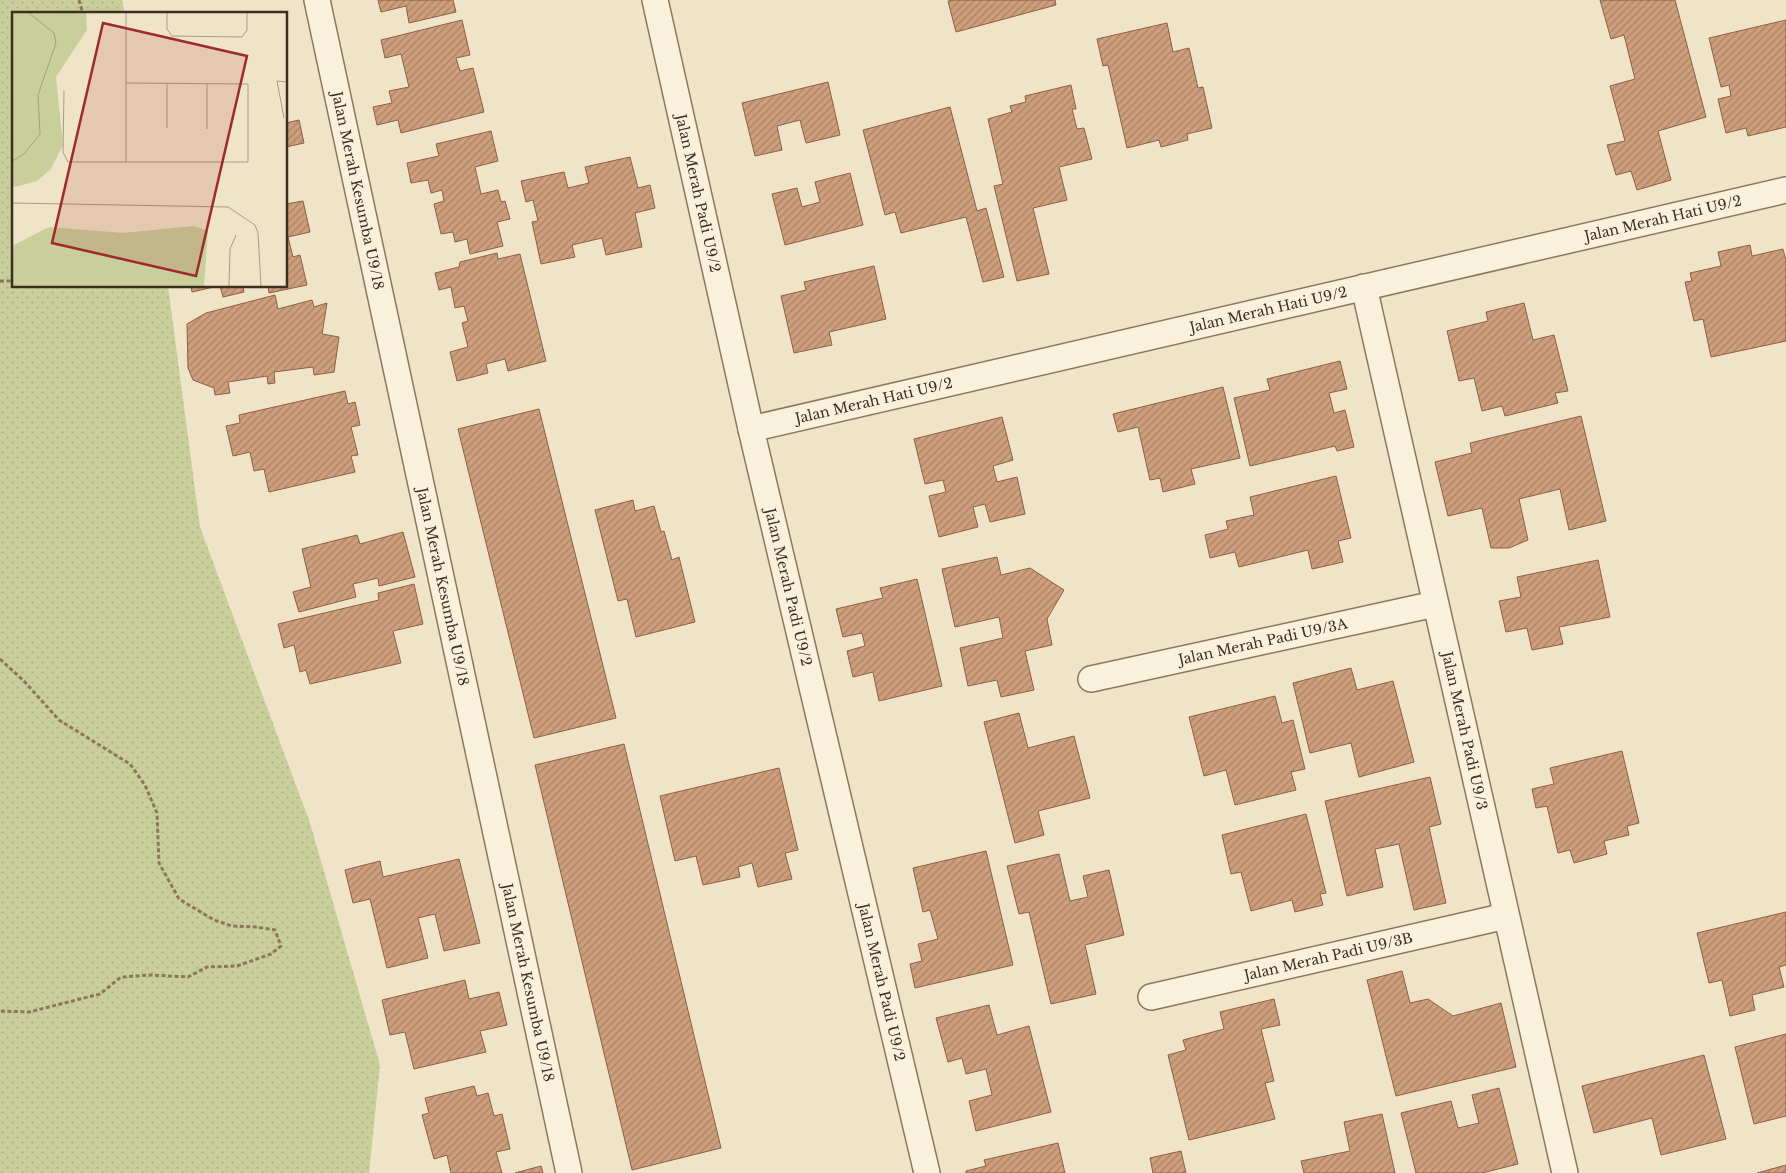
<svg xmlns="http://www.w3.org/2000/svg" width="1786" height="1173" font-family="'Libre Baskerville',serif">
<defs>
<pattern id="grass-dots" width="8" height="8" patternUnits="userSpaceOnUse" patternTransform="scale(1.25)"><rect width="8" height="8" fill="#c9cf9b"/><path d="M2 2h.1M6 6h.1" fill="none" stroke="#aeb285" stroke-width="1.8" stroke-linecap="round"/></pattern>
<pattern id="building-hatch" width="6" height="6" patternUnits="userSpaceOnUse" patternTransform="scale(1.25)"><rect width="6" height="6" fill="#cf9f7d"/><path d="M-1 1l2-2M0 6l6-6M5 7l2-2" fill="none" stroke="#a98266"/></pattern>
</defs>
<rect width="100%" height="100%" fill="#f0e4c8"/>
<polygon fill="url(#grass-dots)" points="0,0 122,0 125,14 14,14 14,286 168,286 200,527 310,823 380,1065 369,1173 0,1173"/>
<g fill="url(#building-hatch)" stroke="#8d5f41">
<polygon points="378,0 453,0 456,12 409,23 406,6 381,12"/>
<polygon points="952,0 1055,0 1056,5 956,32 948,1"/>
<polygon points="1600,0 1675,0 1706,117 1658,131 1671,180 1637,190 1631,171 1616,175 1607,145 1625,141 1610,86 1635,79 1624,35 1611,39"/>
<polygon points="462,20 470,55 456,58 460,71 473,68 484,112 401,133 398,120 377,125 373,107 392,103 389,91 409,87 401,54 385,58 381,40"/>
<polygon points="1786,20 1786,127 1748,136 1746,128 1726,133 1718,99 1731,96 1729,85 1721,87 1709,38"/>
<polygon points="1167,23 1173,52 1189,48 1198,88 1203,87 1212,128 1187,134 1188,140 1161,147 1159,140 1127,148 1108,65 1103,66 1097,39"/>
<polygon points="828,82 840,135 806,143 800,120 777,126 782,150 755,156 742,103"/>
<polygon points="1071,85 1076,109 1072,109 1077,129 1084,128 1092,159 1059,167 1067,200 1033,208 1049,274 1017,281 994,186 1003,184 988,119 1012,112 1010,106 1026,102 1025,96"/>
<polygon points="950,107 977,211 986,208 1004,277 983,282 966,217 901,233 895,212 885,215 863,130"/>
<polygon points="299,120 304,143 286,147 286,123"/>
<polygon points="491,131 498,161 475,167 481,194 498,190 501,202 505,201 510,219 497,222 503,246 470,254 467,239 455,242 453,232 441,234 434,204 444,201 442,190 431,193 428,180 411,183 407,163 439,156 436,144"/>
<polygon points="630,157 638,188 650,185 655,208 635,213 642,247 606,255 602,238 572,245 575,257 541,264 532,222 538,221 533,200 526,202 521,181 564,172 568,188 589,183 585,167"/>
<polygon points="850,173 863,225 785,245 772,194 797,188 802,207 820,202 815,182"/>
<polygon points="303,201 310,232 288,237 293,257 300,255 307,285 269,293 268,286 286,286 286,204"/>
<polygon points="1750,245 1752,256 1783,249 1786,261 1786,341 1711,357 1703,319 1694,321 1685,282 1692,281 1690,273 1721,266 1718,252"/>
<polygon points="497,253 498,259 520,254 546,361 508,371 505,359 486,364 488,373 457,381 450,352 468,347 462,323 468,321 464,306 455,308 451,287 439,290 435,273 459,267 460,262"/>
<polygon points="874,266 886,319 829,332 832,345 794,353 781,296 806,290 804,282"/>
<polygon points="191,286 218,286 192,292"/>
<polygon points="220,286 243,286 244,292 223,297"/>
<polygon points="275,295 278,309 312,300 314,307 327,303 322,334 339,337 334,372 314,375 313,367 274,372 275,383 268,384 267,376 228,382 230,393 215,395 214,388 193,380 188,368 187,324 206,313"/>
<polygon points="1524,303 1533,340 1554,335 1568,391 1555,393 1558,403 1505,416 1502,406 1482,411 1474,378 1459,381 1447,331 1488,321 1486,312"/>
<polygon points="1340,361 1347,389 1329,393 1334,413 1345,410 1354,447 1337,451 1335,446 1250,466 1234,398 1270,390 1267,379"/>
<polygon points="1223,387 1240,458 1191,469 1195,484 1163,492 1160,478 1150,480 1138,427 1118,432 1113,414"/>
<polygon points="345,391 348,404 355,402 360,425 351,427 358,455 351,456 355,472 269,492 264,469 254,471 250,452 233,456 226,426 240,423 239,415"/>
<polygon points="539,409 616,718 534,738 458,429"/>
<polygon points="1581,416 1606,521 1569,530 1560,489 1519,499 1528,540 1509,548 1491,548 1482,508 1448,516 1435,462 1472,453 1470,443"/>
<polygon points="1002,417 1013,460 993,466 997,482 1017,477 1025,514 990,522 985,504 973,507 978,527 939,537 929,496 946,492 943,480 925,484 914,439"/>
<polygon points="1336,476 1351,538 1338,541 1343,562 1312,569 1308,550 1239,567 1235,552 1210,558 1205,535 1228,529 1226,521 1254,515 1250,497"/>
<polygon points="633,500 635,511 654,506 661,532 664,531 672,560 679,557 695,622 636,637 627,599 618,601 595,510"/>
<polygon points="403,532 415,577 379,586 378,578 353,584 356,597 299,612 293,592 311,587 302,549 357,535 360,544"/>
<polygon points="997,557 1001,575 1030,568 1064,590 1047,619 1052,645 1025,651 1034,690 1001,697 997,680 968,686 960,648 1003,638 999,617 955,627 942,569"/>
<polygon points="1598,560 1610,617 1559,627 1563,644 1532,650 1527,628 1506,632 1499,601 1521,597 1517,577"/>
<polygon points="917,579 942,686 879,701 873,672 853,677 847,651 865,646 862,633 843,637 836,609 883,598 880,588"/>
<polygon points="414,584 423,624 393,631 401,663 310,684 306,670 300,672 294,645 284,648 278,624 379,600 378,593"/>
<polygon points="1351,668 1357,690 1393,681 1414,762 1359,777 1351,743 1310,753 1293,683"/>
<polygon points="1275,696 1282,723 1293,720 1305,769 1291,772 1296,790 1235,805 1226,770 1204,776 1189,717"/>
<polygon points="1019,713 1028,748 1074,736 1090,798 1038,811 1044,835 1015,843 984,722"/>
<polygon points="624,744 721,1148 632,1170 535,765"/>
<polygon points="1622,751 1639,823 1627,826 1629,835 1604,841 1607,854 1574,863 1570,850 1558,853 1547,806 1536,808 1532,789 1554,784 1550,768"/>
<polygon points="779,768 798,850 785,853 792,879 758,887 752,863 738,867 740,877 703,885 696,856 675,861 660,796"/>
<polygon points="1430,777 1441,824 1429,827 1446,903 1414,910 1399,844 1375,849 1383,887 1347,896 1325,801"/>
<polygon points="1306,814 1326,893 1320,894 1323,905 1295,912 1292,900 1251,911 1241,872 1231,874 1222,835"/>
<polygon points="986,851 1013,965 915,988 910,964 922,961 918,944 938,939 930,910 923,912 913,868"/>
<polygon points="1059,854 1070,901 1088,897 1083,876 1109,870 1124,935 1085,945 1096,994 1051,1004 1029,912 1019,914 1007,866"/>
<polygon points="459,859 480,943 444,951 435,914 418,918 428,958 387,968 370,899 353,903 345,870 380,861 383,877"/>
<polygon points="1786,912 1786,965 1779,967 1784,987 1752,995 1755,1010 1730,1016 1722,980 1709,983 1697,933"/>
<polygon points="1402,971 1410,1003 1428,999 1453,1016 1501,1003 1516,1067 1396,1096 1367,980"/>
<polygon points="465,980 469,999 499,992 507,1025 480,1031 486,1052 414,1069 405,1032 390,1035 382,1000"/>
<polygon points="1274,999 1280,1025 1261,1029 1274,1081 1265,1083 1275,1119 1189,1140 1168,1055 1186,1050 1183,1040 1224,1029 1220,1012"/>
<polygon points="989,1005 997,1035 1029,1026 1051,1112 976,1131 969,1101 992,1095 986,1069 966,1074 962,1058 948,1062 936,1018"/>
<polygon points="1786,1034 1786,1116 1754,1124 1735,1047"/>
<polygon points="1704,1055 1726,1139 1661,1155 1652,1118 1594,1133 1582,1086"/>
<polygon points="474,1086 477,1096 488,1093 494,1116 502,1114 510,1149 496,1152 502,1173 451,1173 447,1155 434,1159 422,1115 429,1113 425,1098"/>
<polygon points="1499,1088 1518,1164 1482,1173 1416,1173 1401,1113 1451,1101 1458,1128 1479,1123 1472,1095"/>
<polygon points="1382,1114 1395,1173 1304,1173 1301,1161 1350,1151 1344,1122"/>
<polygon points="1058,1143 1065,1173 966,1173 966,1171 986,1166 984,1160"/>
<polygon points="1181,1151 1186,1173 1153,1173 1150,1158"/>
<polygon points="1786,1165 1786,1173 1757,1173"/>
<polygon points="541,1166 543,1173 515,1173"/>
</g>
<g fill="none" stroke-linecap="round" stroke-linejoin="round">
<g stroke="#8d765c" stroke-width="28">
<g id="minor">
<path id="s1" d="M317,0L569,1173"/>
<path id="s2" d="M655,0L751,429L927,1173"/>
<path id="s3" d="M1364,287L1565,1173"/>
<path id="s4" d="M751,429L1786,190"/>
<path id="s5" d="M1091,679L1435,604"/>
<path id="s6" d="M1151,997L1506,916"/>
</g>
</g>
<g stroke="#8d765c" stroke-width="3" stroke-dasharray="4 2.5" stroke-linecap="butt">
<polyline points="79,0 83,14"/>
<polyline points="0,281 14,281"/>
<polyline points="0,659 24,681 59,720 130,764 145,785 157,813 159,863 179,899 214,920 232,926 256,927 275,930 281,946 271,954 237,966 207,967 188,977 151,975 121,977 100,994 29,1012 0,1011"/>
</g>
<use href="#minor" stroke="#faf1dc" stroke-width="25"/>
</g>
<g text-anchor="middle" stroke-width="4" stroke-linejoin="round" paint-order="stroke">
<g font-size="14" fill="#3d2e20" stroke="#f7eed8">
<text dy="5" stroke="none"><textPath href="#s1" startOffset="195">Jalan Merah Kesumba U9/18</textPath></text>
<text dy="5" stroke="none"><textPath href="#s2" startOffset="198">Jalan Merah Padi U9/2</textPath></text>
<text dy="5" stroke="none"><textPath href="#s4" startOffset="936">Jalan Merah Hati U9/2</textPath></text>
<text dy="5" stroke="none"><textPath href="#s4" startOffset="531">Jalan Merah Hati U9/2</textPath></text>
<text dy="5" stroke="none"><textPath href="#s4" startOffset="126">Jalan Merah Hati U9/2</textPath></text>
<text dy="5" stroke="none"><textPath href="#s1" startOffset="600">Jalan Merah Kesumba U9/18</textPath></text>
<text dy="5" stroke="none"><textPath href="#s2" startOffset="602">Jalan Merah Padi U9/2</textPath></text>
<text dy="5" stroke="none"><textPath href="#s5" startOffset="176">Jalan Merah Padi U9/3A</textPath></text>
<text dy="5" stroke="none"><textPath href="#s3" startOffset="455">Jalan Merah Padi U9/3</textPath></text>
<text dy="5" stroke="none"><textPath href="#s6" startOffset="182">Jalan Merah Padi U9/3B</textPath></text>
<text dy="5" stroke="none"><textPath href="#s2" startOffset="1008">Jalan Merah Padi U9/2</textPath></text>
<text dy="5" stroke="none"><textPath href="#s1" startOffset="1005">Jalan Merah Kesumba U9/18</textPath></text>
</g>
</g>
<g transform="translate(12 12)">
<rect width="275" height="275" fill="#f0e4c8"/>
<path d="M182,214L196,219L192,274H0V234L37,215L111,221Z" fill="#c9cf9b"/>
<path d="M0,1H74L75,18L44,65L51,133L39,157L25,169L7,174L0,175Z" fill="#c9cf9b"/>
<path fill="none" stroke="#a89b85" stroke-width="1" d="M114,1V150M155,1V17L160,24L230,25L235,18V1M52,79L51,140L56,150H236V72L114,71M272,106L265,69L275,70M155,116V71M195,117V71M0,149L12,142L28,122L26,83L44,31L42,21L17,1M0,191L216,195L243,213L246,221L249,274M217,274L218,237L224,223"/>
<path fill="#9e2a2b" fill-opacity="0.15" stroke="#9e2a2b" stroke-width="2.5" d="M91,11L235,44L184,264L40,231Z"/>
<rect width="275" height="275" fill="none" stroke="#3d2e20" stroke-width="2.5"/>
</g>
</svg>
